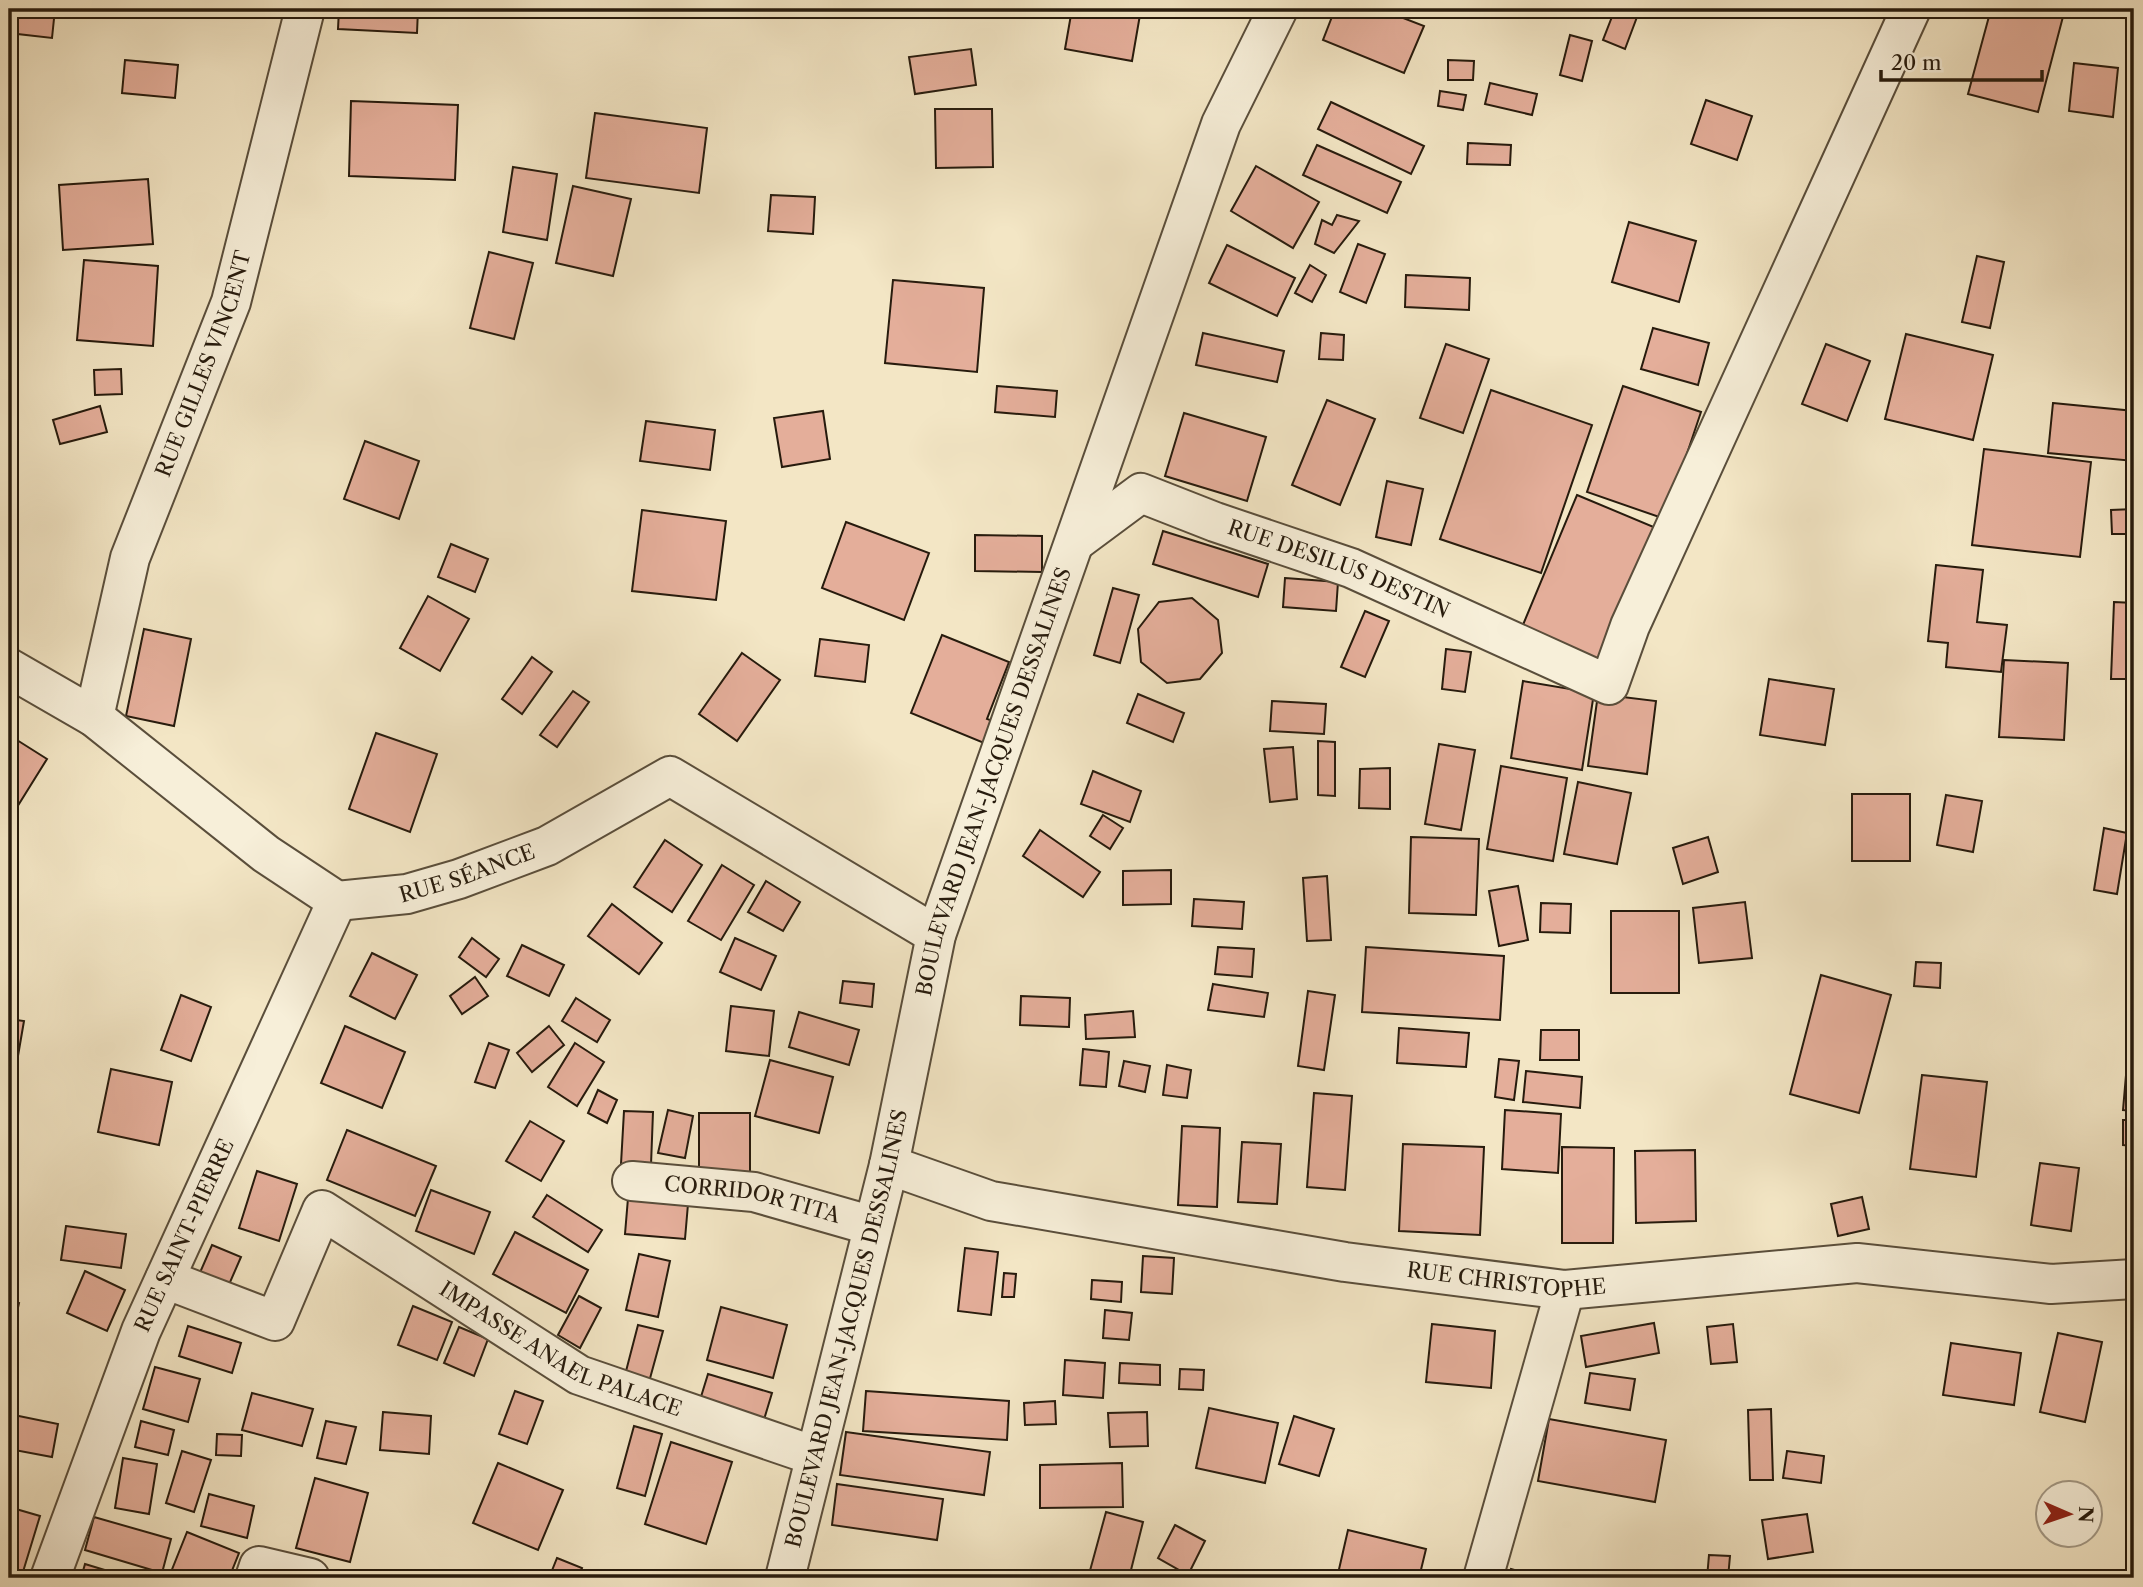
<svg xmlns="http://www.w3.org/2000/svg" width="2143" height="1587" font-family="'Libre Caslon Text',serif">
<rect width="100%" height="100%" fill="#f3e6c5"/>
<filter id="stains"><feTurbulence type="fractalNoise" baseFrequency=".00286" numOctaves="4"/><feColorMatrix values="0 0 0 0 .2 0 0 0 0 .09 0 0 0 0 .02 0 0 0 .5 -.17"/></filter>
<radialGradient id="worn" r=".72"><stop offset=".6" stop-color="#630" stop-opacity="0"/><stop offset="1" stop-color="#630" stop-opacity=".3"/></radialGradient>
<g fill="#e4ae9a" stroke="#271b0d" stroke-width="2">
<polygon points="9,9 55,9 52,38 9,33"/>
<polygon points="339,9 418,9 417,33 338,29"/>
<polygon points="1072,9 1141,9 1132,61 1065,49"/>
<polygon points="1335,9 1380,9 1424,26 1404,73 1323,40"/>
<polygon points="1615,9 1640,9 1625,49 1603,40"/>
<polygon points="1991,9 2065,9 2038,112 1968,94"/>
<polygon points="1570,35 1592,41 1582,81 1560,75"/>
<polygon points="971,49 976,85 915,94 909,57"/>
<polygon points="125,60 178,65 175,98 122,93"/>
<polygon points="1448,60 1474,61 1473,80 1448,80"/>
<polygon points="2074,63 2118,68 2113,117 2069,111"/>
<polygon points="1490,83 1537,94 1532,115 1485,104"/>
<polygon points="1440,91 1466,95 1463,110 1438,106"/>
<polygon points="1706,100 1752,116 1737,160 1691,144"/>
<polygon points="351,101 458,105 455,180 349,176"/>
<polygon points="1331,102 1424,146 1411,174 1318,129"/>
<polygon points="935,109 992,109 993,167 936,168"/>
<polygon points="595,113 707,128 699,193 586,178"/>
<polygon points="1468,143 1511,145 1510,165 1467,164"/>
<polygon points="1317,145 1401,182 1387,213 1303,175"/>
<polygon points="1256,166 1319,202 1293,248 1231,211"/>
<polygon points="513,167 557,174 547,240 503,232"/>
<polygon points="148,179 153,244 63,250 59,185"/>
<polygon points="573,186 631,199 613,276 556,263"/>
<polygon points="771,195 815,197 813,234 768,231"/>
<polygon points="1337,215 1359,221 1334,253 1315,244 1322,220 1332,225"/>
<polygon points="1629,222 1696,241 1679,302 1612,282"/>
<polygon points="1358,244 1385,254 1366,303 1340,292"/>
<polygon points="1227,245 1295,278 1277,316 1209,283"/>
<polygon points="489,252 533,263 514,339 470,328"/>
<polygon points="1977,256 2004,262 1990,328 1962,322"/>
<polygon points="84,260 158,266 153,346 77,340"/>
<polygon points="1310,265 1326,275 1312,302 1295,293"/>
<polygon points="1406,275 1470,278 1469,310 1405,307"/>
<polygon points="893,280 984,288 977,372 885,363"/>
<polygon points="1653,328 1709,343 1698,385 1641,369"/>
<polygon points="1203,333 1284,351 1277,382 1196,365"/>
<polygon points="1321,333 1344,335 1343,360 1319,359"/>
<polygon points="1906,334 1993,355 1973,440 1885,419"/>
<polygon points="1446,344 1489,359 1463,433 1420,418"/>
<polygon points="1826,344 1870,361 1847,421 1802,404"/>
<polygon points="121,369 122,394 95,395 94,370"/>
<polygon points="997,386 1057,391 1055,417 995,412"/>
<polygon points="1623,386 1701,412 1665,519 1587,492"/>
<polygon points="1491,390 1592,425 1541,573 1440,539"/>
<polygon points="1327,400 1375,419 1340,505 1292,485"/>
<polygon points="2053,403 2134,411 2134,461 2048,453"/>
<polygon points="100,406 107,432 60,444 53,420"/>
<polygon points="823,411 830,459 782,467 774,418"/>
<polygon points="1184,413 1266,437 1247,501 1165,476"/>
<polygon points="646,421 715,430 710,470 640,461"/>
<polygon points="365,441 419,461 399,519 344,499"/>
<polygon points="1984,449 2091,462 2080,557 1972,545"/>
<polygon points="1387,481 1423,489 1411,545 1376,537"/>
<polygon points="1577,495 1656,528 1600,665 1520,632"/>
<polygon points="2134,509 2134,534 2112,534 2111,510"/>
<polygon points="642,510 726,521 716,600 632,591"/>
<polygon points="846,522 929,553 904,620 822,588"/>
<polygon points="1163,531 1268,564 1258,597 1153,564"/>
<polygon points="975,535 1042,536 1042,572 975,571"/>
<polygon points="451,544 488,559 475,592 438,577"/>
<polygon points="1936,565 1983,570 1977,622 2007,625 2001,672 1946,667 1948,643 1928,641"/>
<polygon points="1285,578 1338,582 1336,611 1283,607"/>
<polygon points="1113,588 1139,595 1120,663 1094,655"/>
<polygon points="428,596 469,619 440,671 400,648"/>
<polygon points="1192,598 1218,620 1222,653 1200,679 1167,683 1141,662 1138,629 1159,602"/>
<polygon points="2114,602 2134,603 2134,679 2111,679"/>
<polygon points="1365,611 1389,621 1365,677 1341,667"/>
<polygon points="144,629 191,639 174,726 126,716"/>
<polygon points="942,635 1009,662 987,719 993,721 984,743 911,713"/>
<polygon points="820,639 869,645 865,682 815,676"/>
<polygon points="1446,649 1471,652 1465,692 1442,689"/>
<polygon points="742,653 780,680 737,741 699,714"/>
<polygon points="532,657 552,672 522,714 502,699"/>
<polygon points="2004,660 2068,663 2064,740 1999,737"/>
<polygon points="1769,679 1834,689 1825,745 1760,735"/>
<polygon points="1523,681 1594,693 1582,770 1511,758"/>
<polygon points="573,691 589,702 557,747 540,735"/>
<polygon points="1138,694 1184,713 1173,742 1127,723"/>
<polygon points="1598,694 1656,701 1647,774 1588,766"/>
<polygon points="1272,701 1326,704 1324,734 1270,731"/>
<polygon points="376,733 437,754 410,832 349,809"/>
<polygon points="9,735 47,759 9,820"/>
<polygon points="1318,741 1335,742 1335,796 1318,795"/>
<polygon points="1439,744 1475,750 1461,830 1425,824"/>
<polygon points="1293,747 1297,799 1270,802 1264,749"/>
<polygon points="1501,766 1567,778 1553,861 1487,849"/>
<polygon points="1390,768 1390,809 1359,808 1360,769"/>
<polygon points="1093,771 1141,791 1130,822 1081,804"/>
<polygon points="1578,782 1631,793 1617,864 1564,854"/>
<rect x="1852" y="794" width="58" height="67"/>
<polygon points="1946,795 1982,801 1973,852 1937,845"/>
<polygon points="1103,815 1123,828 1110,849 1090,836"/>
<polygon points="2104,828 2127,833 2117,894 2094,890"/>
<polygon points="1040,830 1100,872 1083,897 1023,856"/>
<polygon points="1411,837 1479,839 1476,915 1409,913"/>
<polygon points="1708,837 1718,872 1683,884 1673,848"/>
<polygon points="665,840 702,865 672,912 634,887"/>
<polygon points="722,865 754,885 721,940 688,921"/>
<polygon points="1171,870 1171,904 1123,905 1123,871"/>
<polygon points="1327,876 1331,940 1307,941 1303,878"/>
<polygon points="766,881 800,902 783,931 748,912"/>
<polygon points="1518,886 1528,940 1499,946 1489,891"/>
<polygon points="1194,899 1244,902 1242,929 1192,926"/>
<polygon points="1745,902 1752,958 1699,963 1693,908"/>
<polygon points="1541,903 1571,904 1570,933 1540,932"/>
<polygon points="612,904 662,943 639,974 588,936"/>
<rect x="1611" y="911" width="68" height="82"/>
<polygon points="472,938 499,959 486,977 459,957"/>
<polygon points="735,938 776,956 761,990 720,972"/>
<polygon points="522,945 564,965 549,996 507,976"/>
<polygon points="1218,947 1254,949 1252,977 1215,974"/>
<polygon points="1366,947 1504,956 1500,1020 1362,1012"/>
<polygon points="372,953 417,975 395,1019 350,996"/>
<polygon points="1916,962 1941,963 1940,988 1914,986"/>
<polygon points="1821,975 1891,995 1859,1113 1790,1094"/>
<polygon points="475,977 488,996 462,1014 450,996"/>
<polygon points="843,981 874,984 872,1007 840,1003"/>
<polygon points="1213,984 1268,993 1264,1017 1208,1010"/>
<polygon points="1308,991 1335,995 1324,1070 1298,1066"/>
<polygon points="181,995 211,1007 191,1061 161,1050"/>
<polygon points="1021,996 1070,998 1069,1027 1020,1025"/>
<polygon points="576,998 610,1020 597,1042 562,1021"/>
<polygon points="731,1006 774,1011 769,1056 726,1051"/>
<polygon points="1133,1011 1135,1037 1086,1039 1085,1015"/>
<polygon points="799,1012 859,1030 849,1065 789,1047"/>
<polygon points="9,1019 24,1021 9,1108"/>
<polygon points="345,1026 405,1052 382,1108 321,1083"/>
<polygon points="549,1026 564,1045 532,1072 517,1053"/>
<polygon points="1399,1028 1469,1033 1466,1067 1397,1063"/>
<polygon points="1541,1030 1579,1030 1579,1060 1540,1060"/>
<polygon points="489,1043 509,1050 495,1088 475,1082"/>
<polygon points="575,1043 604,1062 577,1106 548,1087"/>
<polygon points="1083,1049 1109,1052 1106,1087 1080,1085"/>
<polygon points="1499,1059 1519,1061 1514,1100 1495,1097"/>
<polygon points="770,1060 833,1077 819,1133 755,1116"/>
<polygon points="1124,1061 1150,1066 1145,1092 1119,1086"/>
<polygon points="1167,1065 1191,1070 1187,1098 1163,1095"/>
<polygon points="111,1069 172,1082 159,1145 98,1132"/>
<polygon points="1526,1071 1582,1077 1580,1108 1523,1102"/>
<polygon points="1922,1075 1987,1082 1976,1177 1910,1169"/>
<polygon points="2126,1075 2134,1076 2134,1111 2123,1110"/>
<polygon points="598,1090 617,1100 607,1123 588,1113"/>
<polygon points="1314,1093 1352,1096 1345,1190 1307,1187"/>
<polygon points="668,1110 693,1116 685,1158 658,1153"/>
<polygon points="1505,1110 1561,1114 1558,1173 1502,1169"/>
<polygon points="624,1111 653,1112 651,1165 621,1164"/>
<polygon points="699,1113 750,1113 750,1182 699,1181"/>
<polygon points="2123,1120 2134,1120 2134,1146 2123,1145"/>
<polygon points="530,1121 564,1141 541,1181 506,1161"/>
<polygon points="1182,1126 1220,1128 1217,1207 1178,1205"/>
<polygon points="347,1130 436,1166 415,1216 327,1180"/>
<polygon points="1242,1142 1281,1144 1277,1204 1238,1202"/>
<polygon points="1403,1144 1484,1147 1480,1235 1399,1231"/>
<polygon points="1562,1147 1614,1148 1613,1243 1562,1243"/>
<polygon points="1695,1150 1696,1221 1636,1223 1635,1151"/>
<polygon points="2040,1163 2079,1168 2071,1231 2031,1225"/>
<polygon points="257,1171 297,1184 279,1241 239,1228"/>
<polygon points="431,1190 490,1212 474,1254 416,1231"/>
<polygon points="547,1195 602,1230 588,1252 533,1217"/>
<polygon points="1862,1197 1869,1229 1838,1236 1831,1204"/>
<polygon points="628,1198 688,1204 685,1239 625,1234"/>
<polygon points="66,1226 126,1234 121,1268 61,1260"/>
<polygon points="515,1232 588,1270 566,1313 493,1274"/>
<polygon points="212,1245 241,1257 224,1296 195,1284"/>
<polygon points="965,1248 998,1252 991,1315 958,1311"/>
<polygon points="639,1254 670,1261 658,1317 626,1310"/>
<polygon points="1143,1256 1174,1258 1172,1294 1141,1292"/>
<polygon points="85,1271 125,1290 107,1331 67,1313"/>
<polygon points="1004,1273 1016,1274 1014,1297 1002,1297"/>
<polygon points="1092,1280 1122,1282 1121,1302 1091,1299"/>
<polygon points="579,1296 601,1308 580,1348 558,1335"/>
<polygon points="9,1301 19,1303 12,1335 9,1335"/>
<polygon points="413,1306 452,1322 437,1360 398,1345"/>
<polygon points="721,1307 787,1325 773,1378 707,1360"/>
<polygon points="1105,1310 1132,1313 1129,1340 1103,1338"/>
<polygon points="1654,1323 1659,1353 1586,1367 1581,1336"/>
<polygon points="1432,1324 1495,1331 1491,1388 1426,1382"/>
<polygon points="1733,1324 1737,1362 1711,1364 1707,1327"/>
<polygon points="638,1325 663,1331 649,1382 625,1375"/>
<polygon points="188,1326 241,1343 232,1373 179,1356"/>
<polygon points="459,1327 488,1339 474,1376 444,1363"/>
<polygon points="2058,1333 2102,1342 2085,1422 2040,1412"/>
<polygon points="1951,1343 2021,1353 2014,1405 1943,1395"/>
<polygon points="1065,1360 1105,1363 1103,1398 1063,1395"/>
<polygon points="1120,1363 1160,1365 1160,1385 1119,1383"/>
<polygon points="155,1367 200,1379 188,1422 143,1409"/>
<polygon points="1180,1369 1204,1370 1203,1390 1179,1389"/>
<polygon points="1590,1373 1635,1379 1630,1410 1585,1403"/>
<polygon points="708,1374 772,1393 760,1433 696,1413"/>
<polygon points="515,1391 543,1401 527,1444 499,1434"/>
<polygon points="866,1391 1009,1401 1007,1440 863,1431"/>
<polygon points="252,1393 313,1409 302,1446 242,1430"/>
<polygon points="1055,1401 1056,1424 1025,1425 1024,1403"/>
<polygon points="1209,1408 1278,1423 1265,1483 1196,1468"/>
<polygon points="1771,1409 1773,1480 1750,1480 1748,1410"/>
<polygon points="383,1412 431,1416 429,1454 380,1450"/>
<polygon points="1147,1412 1148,1446 1110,1447 1108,1413"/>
<polygon points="9,1414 58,1424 52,1457 9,1449"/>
<polygon points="1294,1416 1334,1429 1319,1476 1279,1464"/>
<polygon points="1549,1419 1666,1440 1655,1502 1538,1481"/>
<polygon points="141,1421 174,1430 168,1455 135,1447"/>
<polygon points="326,1421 356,1427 346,1464 317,1458"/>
<polygon points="634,1426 662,1434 645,1496 617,1488"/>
<polygon points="846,1432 990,1452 984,1495 840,1475"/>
<polygon points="217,1434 242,1435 241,1456 216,1455"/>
<polygon points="671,1442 732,1462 706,1544 645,1524"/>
<polygon points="182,1451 211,1460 194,1512 166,1503"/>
<polygon points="1787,1451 1824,1456 1821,1483 1783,1478"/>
<polygon points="123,1458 157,1464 149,1514 115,1508"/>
<polygon points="498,1463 563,1490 538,1550 473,1523"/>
<polygon points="1122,1463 1123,1507 1040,1508 1040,1465"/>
<polygon points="315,1478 368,1493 350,1562 296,1548"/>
<polygon points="837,1484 943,1499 937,1540 832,1525"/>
<polygon points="209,1494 254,1506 247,1538 201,1526"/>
<polygon points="9,1507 40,1516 22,1575 9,1571"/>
<polygon points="1106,1512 1143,1522 1129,1578 1088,1578"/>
<polygon points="1807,1514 1813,1552 1768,1559 1762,1520"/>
<polygon points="94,1517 171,1539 162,1573 85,1550"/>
<polygon points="1175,1525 1205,1541 1188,1575 1158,1558"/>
<polygon points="1348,1530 1426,1549 1419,1578 1337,1578"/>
<polygon points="187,1532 239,1553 229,1578 169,1577"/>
<polygon points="1709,1555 1730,1556 1728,1578 1707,1578"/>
<polygon points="557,1558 582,1568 578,1578 549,1578"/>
<polygon points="85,1564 131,1578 81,1578"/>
<polygon points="1511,1569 1543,1578 1508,1578"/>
</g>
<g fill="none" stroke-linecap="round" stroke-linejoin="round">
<g stroke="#5a4e3b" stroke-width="42">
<g id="minor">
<path id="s1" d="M1075,542L1141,493L1215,522L1351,568L1609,685L1630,626L1911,9"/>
<path id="s2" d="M9,668L94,717L266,854L337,901L407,894L459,879L547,846L670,776L936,935"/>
<path id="s3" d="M94,717L130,558L231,302L305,9"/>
<path id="s4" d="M889,1165L991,1201L1345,1262L1565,1290L1857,1263L2051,1284L2134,1279"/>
<path id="s5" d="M632,1181L754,1192L873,1226"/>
<path id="s6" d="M165,1279L275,1321L322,1210L579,1375L815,1456"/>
<path id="s7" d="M50,1578L141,1331L337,901"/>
<polyline points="255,1578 259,1566 310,1578"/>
<path id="s8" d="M785,1578L889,1165L936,935L1221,124L1278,9"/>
<polyline points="1483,1578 1565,1290"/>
</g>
</g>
<use href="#minor" stroke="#f7efd9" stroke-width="38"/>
</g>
<g text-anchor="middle" stroke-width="6" stroke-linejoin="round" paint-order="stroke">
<g font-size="21" fill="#271b0d" stroke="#f7efd9">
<text dy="7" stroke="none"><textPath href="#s3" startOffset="371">RUE GILLES VINCENT</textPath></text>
<text dy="7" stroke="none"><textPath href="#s1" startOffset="294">RUE DESILUS DESTIN</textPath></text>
<text dy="7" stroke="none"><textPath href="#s8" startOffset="824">BOULEVARD JEAN-JACQUES DESSALINES</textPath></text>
<text dy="7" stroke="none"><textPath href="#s2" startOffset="537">RUE SÉANCE</textPath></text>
<text dy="7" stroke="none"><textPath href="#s5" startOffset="122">CORRIDOR TITA</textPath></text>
<text dy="7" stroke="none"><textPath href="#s7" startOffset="368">RUE SAINT-PIERRE</textPath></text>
<text dy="7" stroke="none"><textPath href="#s4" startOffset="630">RUE CHRISTOPHE</textPath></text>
<text dy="7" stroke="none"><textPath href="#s8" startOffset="257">BOULEVARD JEAN-JACQUES DESSALINES</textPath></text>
<text dy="7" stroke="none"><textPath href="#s6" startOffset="516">IMPASSE ANAEL PALACE</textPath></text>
</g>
</g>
<rect width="2143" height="1587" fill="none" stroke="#f3e6c5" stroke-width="35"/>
<rect x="10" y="10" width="2122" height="1566" fill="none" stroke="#271b0d" stroke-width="3.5"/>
<rect x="18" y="18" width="2108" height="1552" fill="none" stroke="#271b0d" stroke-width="2"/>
<g transform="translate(2069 1514) rotate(92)"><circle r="33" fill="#f7efd9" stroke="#a49a87" stroke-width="2"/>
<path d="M0-5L12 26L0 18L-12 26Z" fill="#8f2418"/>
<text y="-10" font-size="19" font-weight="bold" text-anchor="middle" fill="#271b0d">N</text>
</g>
<path d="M1881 70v10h161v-10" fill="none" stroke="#271b0d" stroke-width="3.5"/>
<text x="1891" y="70" font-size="21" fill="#271b0d" stroke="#f7efd9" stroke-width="5" paint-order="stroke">20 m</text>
<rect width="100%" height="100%" filter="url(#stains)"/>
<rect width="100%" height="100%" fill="url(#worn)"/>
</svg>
